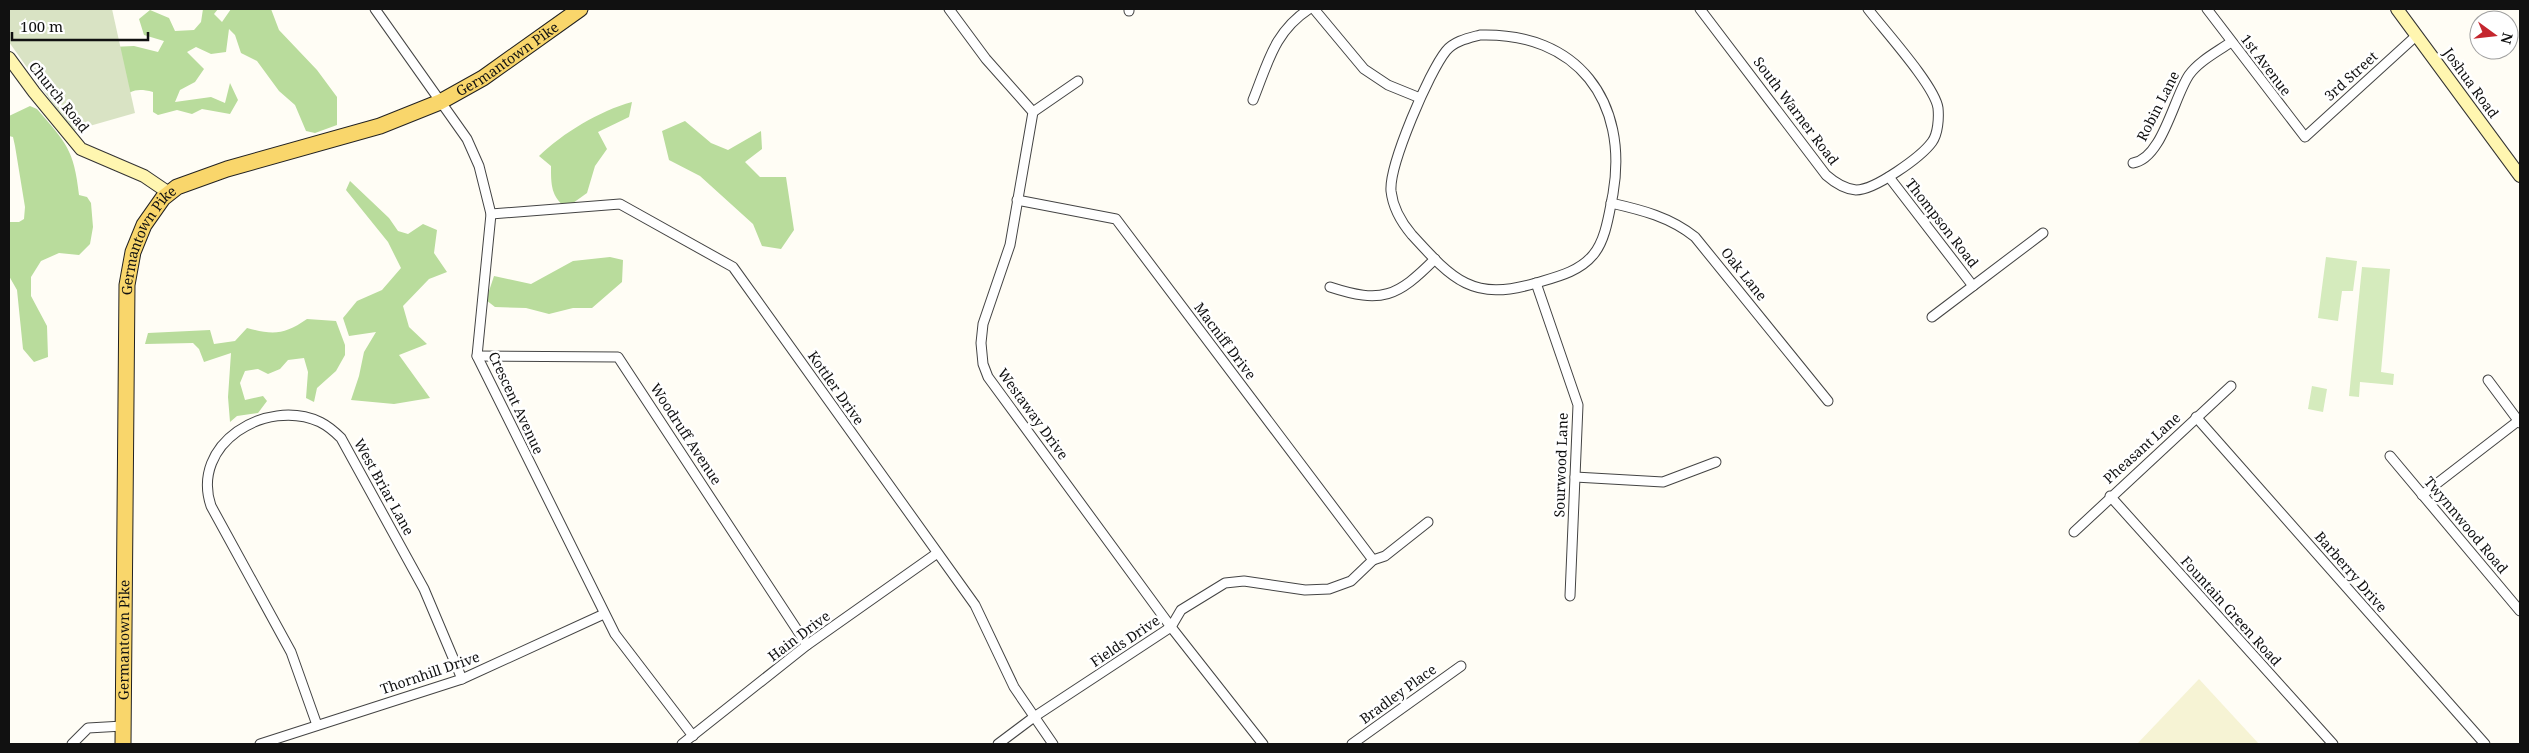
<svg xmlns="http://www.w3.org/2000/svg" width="2529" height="753" font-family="'Noto Serif',serif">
<rect width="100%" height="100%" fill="#fffdf5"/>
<polygon fill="#f6f3d4" points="2199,679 2259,744 2137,744"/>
<g fill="#d5ebbd">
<polygon points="2326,257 2357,261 2353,291 2342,291 2338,321 2318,318"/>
<polygon points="2362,267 2390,269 2381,372 2394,374 2393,385 2360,382 2359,397 2349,396"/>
<polygon points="2312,386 2327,389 2323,412 2308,409"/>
</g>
<g fill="#b9dc9c">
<path d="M203,9H218L214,14L222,22L231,9H271L279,30L317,70L337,97V125L315,133L306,131L295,105L279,91L257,61L241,53L235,35L229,29L226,52L211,54L196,47L187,52L204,69L195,82L180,90L175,102L211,97L225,103L230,83L238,100L230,114L202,109L192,114L177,110L158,115L153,112V92C137,88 132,90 120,99L111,47L134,46L158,52L164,41L144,35L139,19L150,10L169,18L175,31L194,30L201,22Z"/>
<path d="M632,102L629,117L598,132L607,149L595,166L587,193L566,208C551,196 551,185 551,166L539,156C563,133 599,111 632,102Z"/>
<path d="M30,106L37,109C66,143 74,149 79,195L87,197L91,203L93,227L90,244L79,255L59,253L41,261L31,277V296L47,326L48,357L34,362L23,349L17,290L9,276V222H19L24,219L25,207L15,146L13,137L9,136V116Z"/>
<polygon points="685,121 711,143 728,150 761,131 762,149 745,162 760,177 786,177 794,230 781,249 762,246 753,224 700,176 669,160 662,131"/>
<polygon points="350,181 389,218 398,231 408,234 423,224 437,230 434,253 447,272 429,279 403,306 409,327 427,344 399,355 430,398 394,404 351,400 359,376 364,352 376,332 349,336 343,318 357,301 382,290 401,268 388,242 346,190"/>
<polygon points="610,257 623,260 622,282 592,308 573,308 549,314 526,308 495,307 486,300 494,276 531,284 573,261"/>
<path d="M307,319L336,321L345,345V355L336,371L317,388L314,402L306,398L308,372L304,358L288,360L280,369L268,374L258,369L245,371L240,383L245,400L263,396L267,401L258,413L237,416L230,422L228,397L231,353L204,362L199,349L193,343L145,344L148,333L210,330L214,344L235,341L247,328C273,335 284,335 307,319Z"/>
</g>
<polygon fill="#d9e3c4" points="9,9 112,9 135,113 72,131 9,42"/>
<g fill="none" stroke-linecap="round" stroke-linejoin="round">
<g stroke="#444" stroke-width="11">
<g id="street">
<polyline points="375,9 467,139 479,166 491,214 477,356 615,634 693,736"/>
<polyline points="949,9 986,59 1033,112 1010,245 983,324 981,343 983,364 988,377 1171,627 1263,744"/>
<polyline points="1314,9 1364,69 1388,85 1420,98"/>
<path d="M1700,9L1826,175C1834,182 1844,189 1856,190C1875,190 1921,157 1932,142C1938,134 1939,118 1938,108C1935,86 1884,30 1868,9"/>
<polyline points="2207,9 2305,137 2417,35"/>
<polyline points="1129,11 1129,9"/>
<path d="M1480,35C1577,32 1629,101 1613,194C1609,213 1606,240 1593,255C1579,272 1556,277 1536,283C1473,302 1453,280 1412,235C1401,222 1393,209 1391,191C1389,165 1429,72 1446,51C1454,41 1469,38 1480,35Z"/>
<path d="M1253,100C1268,63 1274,32 1309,9"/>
<polyline points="1033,112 1078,81"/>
<path d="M2133,163C2162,159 2174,97 2189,75C2199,61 2217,52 2231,42"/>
<polyline points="1889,177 1973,286"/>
<polyline points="1017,200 1116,219 1373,560"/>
<path d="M1611,203C1642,210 1670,217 1695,237L1828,401"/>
<polyline points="491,214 620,204 733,267 975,605 1014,687 1053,744"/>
<polyline points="1536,283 1578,405 1570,596"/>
<path d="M1330,287C1382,304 1397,297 1435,259"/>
<polyline points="1932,317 2043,233"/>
<polyline points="477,356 618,357 807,645"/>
<polyline points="2488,380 2520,423"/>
<polyline points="2196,417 2485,744"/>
<polyline points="2390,456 2520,611"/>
<polyline points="1575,477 1663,482 1716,462"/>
<polyline points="2422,495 2518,421"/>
<polyline points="2110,496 2333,744"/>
<polyline points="2074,532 2231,386"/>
<path d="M317,725L291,652L211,506C190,444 266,397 320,422C328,426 335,432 341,438L424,589L462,679"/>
<polyline points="72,744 88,728 123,726"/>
<polyline points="260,744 462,679 604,614"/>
<polyline points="682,744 807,645 936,554"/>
<polyline points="998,744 1034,717 1171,627 1181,610 1225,583 1244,581 1305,590 1329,589 1351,581 1373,560 1385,556 1428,522"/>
<polyline points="1352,744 1461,666"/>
</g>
</g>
<g stroke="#333" stroke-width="14">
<g id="secondary">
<polyline points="2397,9 2520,176"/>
<polyline points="9,58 34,92 81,149 144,176 169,193"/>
</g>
</g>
<g stroke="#222" stroke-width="17">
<g id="primary">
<path id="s1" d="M123,744L127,285L133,252L144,225L163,198L177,187L227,169L380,126L440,102L483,78L580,9"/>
</g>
</g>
<use href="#street" stroke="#fff" stroke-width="9"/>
<use href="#secondary" stroke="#fff6b0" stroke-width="12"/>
<use href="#primary" stroke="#f9d66b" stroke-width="15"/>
</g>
<g text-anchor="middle" stroke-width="5" stroke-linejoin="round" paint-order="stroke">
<g font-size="14" fill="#111" stroke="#fff">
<text dy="5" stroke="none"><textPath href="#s1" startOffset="929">Germantown Pike</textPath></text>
<text transform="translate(2266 65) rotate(53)" y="5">1st Avenue</text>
<text transform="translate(2351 76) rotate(-42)" y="5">3rd Street</text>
<text transform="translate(2471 83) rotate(54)" y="5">Joshua Road</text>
<text transform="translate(59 97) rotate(51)" y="5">Church Road</text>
<text transform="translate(2158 106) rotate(-63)" y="5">Robin Lane</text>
<text transform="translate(1796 111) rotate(53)" y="5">South Warner Road</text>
<text transform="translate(1942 223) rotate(52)" y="5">Thompson Road</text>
<text dy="5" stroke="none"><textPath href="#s1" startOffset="509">Germantown Pike</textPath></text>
<text transform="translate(1744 274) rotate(51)" y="5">Oak Lane</text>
<text transform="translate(1225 341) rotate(53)" y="5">Macniff Drive</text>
<text transform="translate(836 388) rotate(55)" y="5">Kottler Drive</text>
<text transform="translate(516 403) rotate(65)" y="5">Crescent Avenue</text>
<text transform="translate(1033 414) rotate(54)" y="5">Westaway Drive</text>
<text transform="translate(686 434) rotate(57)" y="5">Woodruff Avenue</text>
<text transform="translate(2142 448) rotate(-42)" y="5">Pheasant Lane</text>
<text transform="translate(1561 465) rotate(-88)" y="5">Sourwood Lane</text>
<text transform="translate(384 487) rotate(61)" y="5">West Briar Lane</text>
<text transform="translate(2466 525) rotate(50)" y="5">Twynnwood Road</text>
<text transform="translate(2351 572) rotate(49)" y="5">Barberry Drive</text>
<text transform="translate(2231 611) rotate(48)" y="5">Fountain Green Road</text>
<text transform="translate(799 636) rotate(-37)" y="5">Hain Drive</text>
<text dy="5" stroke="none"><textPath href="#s1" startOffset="104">Germantown Pike</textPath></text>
<text transform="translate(1125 641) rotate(-34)" y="5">Fields Drive</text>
<text transform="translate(430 673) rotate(-19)" y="5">Thornhill Drive</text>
<text transform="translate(1398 694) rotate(-36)" y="5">Bradley Place</text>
</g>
</g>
<rect width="2529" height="753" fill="none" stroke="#111111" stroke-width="20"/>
<g transform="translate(2494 35) rotate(105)"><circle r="24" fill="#ffffff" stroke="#a0a0a0"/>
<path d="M0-4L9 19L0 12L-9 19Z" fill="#c4262e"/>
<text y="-8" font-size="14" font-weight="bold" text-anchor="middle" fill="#111111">N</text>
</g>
<path d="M12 32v8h136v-8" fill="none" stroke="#111111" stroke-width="2.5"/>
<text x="20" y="32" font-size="15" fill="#111111" stroke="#ffffff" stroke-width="4" paint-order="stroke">100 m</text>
</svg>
